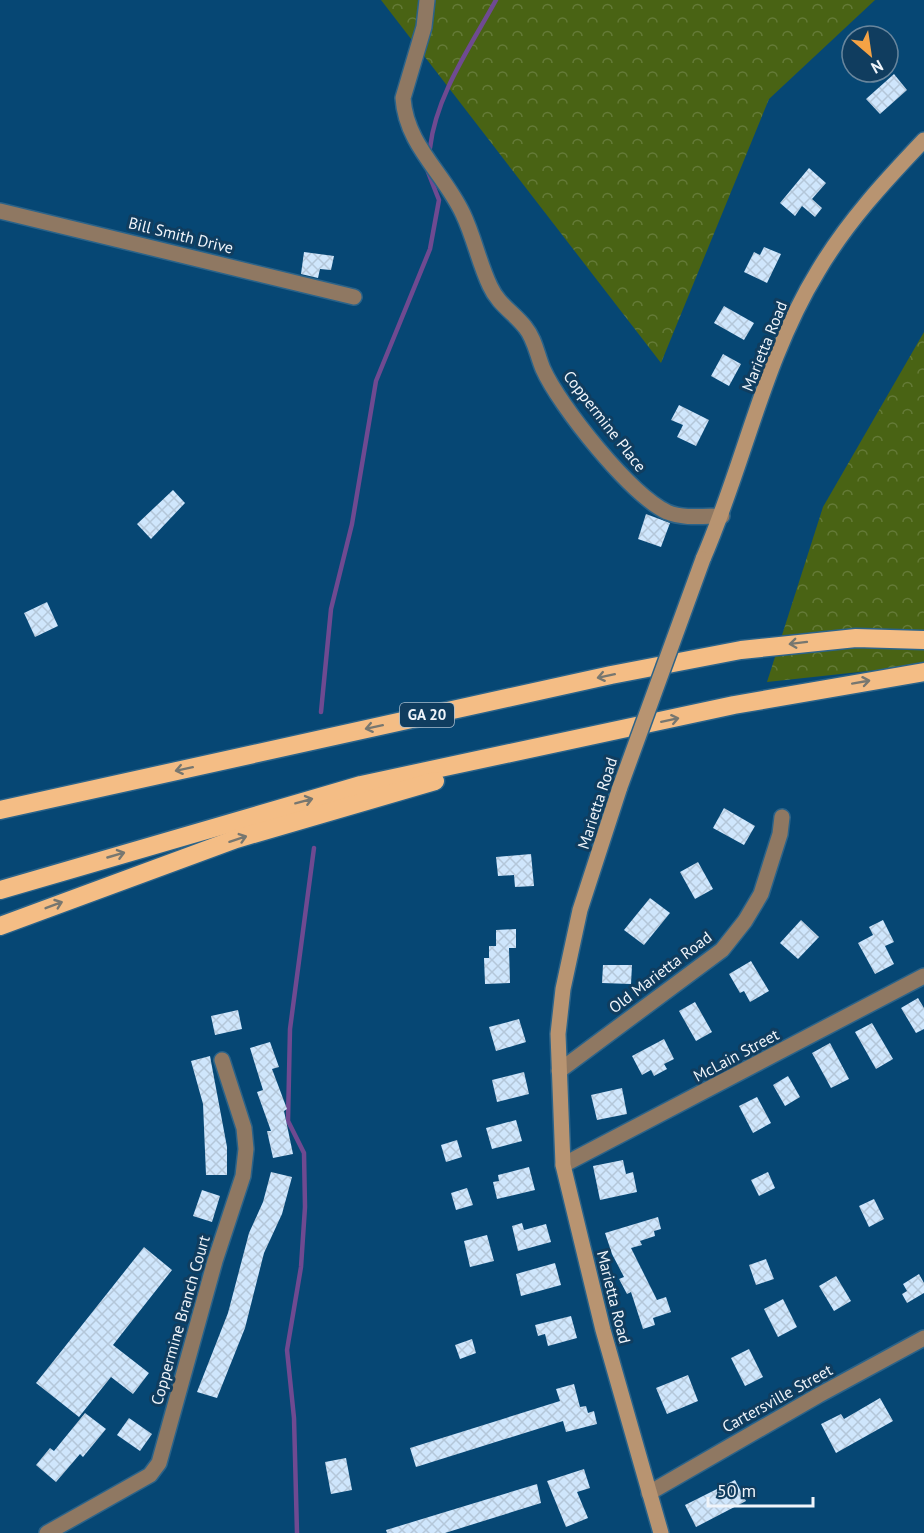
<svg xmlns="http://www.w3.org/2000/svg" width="924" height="1533" font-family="'PT Sans',sans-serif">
<defs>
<pattern id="forest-crowns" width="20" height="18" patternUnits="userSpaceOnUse" patternTransform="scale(1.5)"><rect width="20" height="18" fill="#496314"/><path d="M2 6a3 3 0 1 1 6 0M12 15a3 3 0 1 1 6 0" fill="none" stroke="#647a37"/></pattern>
<pattern id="building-cross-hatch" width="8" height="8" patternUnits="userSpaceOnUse" patternTransform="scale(1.5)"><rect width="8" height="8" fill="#cfe6fc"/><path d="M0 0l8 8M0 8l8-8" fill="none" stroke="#b4c7d9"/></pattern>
</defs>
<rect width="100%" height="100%" fill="#064774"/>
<g fill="url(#forest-crowns)">
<polygon points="381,0 875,0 769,99 661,363"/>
<polygon points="924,332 924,665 767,682 823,507"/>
</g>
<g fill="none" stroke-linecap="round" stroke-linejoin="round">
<g stroke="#6f4a91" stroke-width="4.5">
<path d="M430,148C436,95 471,46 496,0"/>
<polyline points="321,712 331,609 352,524 376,381 430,249 439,200 428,172"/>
<polyline points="297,1533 294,1418 287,1350 301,1267 305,1207 304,1153 288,1121 290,1029 314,848"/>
</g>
</g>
<g fill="url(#building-cross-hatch)">
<polygon points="894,74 907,90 880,114 866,99"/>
<polygon points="809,168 826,183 812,199 822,208 815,217 802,206 795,216 780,203"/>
<polygon points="764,247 781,254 767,283 744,272 754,252 760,255"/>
<polygon points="304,252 334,256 331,270 320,269 318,278 301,274"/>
<polygon points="724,306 754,323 744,340 714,323"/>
<polygon points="723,354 741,364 729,386 711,376"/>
<polygon points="679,405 709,420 696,446 677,437 683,425 671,420"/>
<polygon points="173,490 185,503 151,539 137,524"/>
<polygon points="646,514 670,523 661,547 638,539"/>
<polygon points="47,602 58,626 35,637 24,613"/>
<polygon points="724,808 755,826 744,845 713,828"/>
<polygon points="531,854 534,886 515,887 514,875 498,876 496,857"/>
<polygon points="698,862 713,889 695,899 680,872"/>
<polygon points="650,898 670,913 644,945 624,930"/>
<polygon points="801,920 819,937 798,959 780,943"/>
<polygon points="883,920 894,942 885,946 894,964 875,974 858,943 873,935 869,927"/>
<polygon points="516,929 516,948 509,948 510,983 485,984 484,958 489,958 489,946 496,946 496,930"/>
<polygon points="751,961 769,991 750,1002 744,991 740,993 729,974"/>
<polygon points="603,965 632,965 631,984 602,983"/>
<polygon points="918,998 924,1008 924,1029 916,1033 901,1008"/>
<polygon points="695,1002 712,1032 696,1041 679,1011"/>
<polygon points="238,1010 242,1029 215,1035 211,1016"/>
<polygon points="519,1019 526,1042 496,1051 489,1027"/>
<polygon points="872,1023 893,1059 876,1069 855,1032"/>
<polygon points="664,1039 674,1059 664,1064 667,1069 654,1076 651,1070 642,1075 632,1056"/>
<polygon points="270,1042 279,1067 272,1069 287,1109 284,1111 293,1154 273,1158 267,1131 271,1131 257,1092 263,1090 250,1048"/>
<polygon points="830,1043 849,1079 831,1088 812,1053"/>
<polygon points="210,1056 227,1147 227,1175 206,1175 203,1104 191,1061"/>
<polygon points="524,1072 529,1094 497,1102 492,1080"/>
<polygon points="788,1076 800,1097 785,1106 773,1085"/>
<polygon points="622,1088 627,1114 597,1120 591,1095"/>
<polygon points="757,1097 771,1123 753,1133 739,1106"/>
<polygon points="516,1120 522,1141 492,1149 486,1128"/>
<polygon points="457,1140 462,1157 446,1162 441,1145"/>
<polygon points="623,1160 626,1174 633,1172 637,1192 600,1200 593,1166"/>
<polygon points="529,1167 535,1190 497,1199 493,1182 499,1181 498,1175"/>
<polygon points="271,1172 292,1177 282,1214 264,1253 245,1328 217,1398 197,1392 228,1313 249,1233 263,1202"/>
<polygon points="768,1172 775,1188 759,1196 751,1180"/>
<polygon points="467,1188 473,1205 456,1210 451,1193"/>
<polygon points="202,1190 220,1196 212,1222 193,1216"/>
<polygon points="874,1199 884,1219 869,1227 859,1206"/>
<polygon points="658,1217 661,1229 654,1231 655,1236 640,1241 642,1245 631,1248 657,1300 666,1297 671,1312 653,1318 655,1325 643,1329 631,1292 627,1294 619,1279 624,1277 612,1254 605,1233"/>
<polygon points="522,1223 524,1230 546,1224 551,1242 518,1251 512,1226"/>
<polygon points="487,1235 494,1261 470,1267 464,1241"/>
<polygon points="144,1247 172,1270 113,1345 149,1373 133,1394 111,1377 79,1417 36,1383"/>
<polygon points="766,1259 774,1279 756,1285 749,1265"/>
<polygon points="555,1263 561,1285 521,1296 516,1274"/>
<polygon points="919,1274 924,1283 924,1293 907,1303 902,1294 907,1291 903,1284"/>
<polygon points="836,1276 851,1301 834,1311 819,1286"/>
<polygon points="783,1299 797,1327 778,1337 764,1309"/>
<polygon points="571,1316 577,1338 548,1346 545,1334 538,1336 535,1325"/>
<polygon points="472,1339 476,1353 460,1359 455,1345"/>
<polygon points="749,1349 763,1377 745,1386 731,1358"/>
<polygon points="688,1375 698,1401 667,1414 656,1388"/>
<polygon points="574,1384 580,1407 586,1406 588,1413 594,1411 597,1424 566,1432 563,1421 416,1467 410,1448 560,1401 556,1389"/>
<polygon points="880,1398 893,1421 836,1453 821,1424 841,1414 844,1419"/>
<polygon points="85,1413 106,1429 83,1457 80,1454 56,1482 36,1465 50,1448 54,1451"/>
<polygon points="129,1418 152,1434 140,1451 117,1435"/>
<polygon points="346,1458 352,1490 331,1494 325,1462"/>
<polygon points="584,1469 590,1488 577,1492 588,1518 566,1527 547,1481"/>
<polygon points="735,1480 746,1501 696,1527 685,1505"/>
<polygon points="537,1484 541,1503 445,1533 387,1533 386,1530"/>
</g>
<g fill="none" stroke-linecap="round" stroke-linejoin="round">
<g stroke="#2b6389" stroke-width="18">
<g id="street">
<path d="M427,0L424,27L403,98C406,145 444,173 463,214C474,237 479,263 490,286C498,304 514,313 525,327C535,339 537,355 543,369C560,407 630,494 667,512C683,519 705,516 722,516"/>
<polyline points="0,211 354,297"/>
<polyline points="559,1071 722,950 745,921 761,894 780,834 782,817"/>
<polyline points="563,1165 924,976"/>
<polyline points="649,1493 819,1395 924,1338"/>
<polyline points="47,1533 150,1475 159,1463 215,1261 243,1176 246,1149 244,1128 222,1060"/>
</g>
</g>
<g stroke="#2b6389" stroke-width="18">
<g id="secondary">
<path d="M703,559C744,465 764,359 818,271C847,222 885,181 924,140"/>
<polyline points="620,787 580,910 563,989 558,1034 563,1165 603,1330 661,1533"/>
</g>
</g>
<g stroke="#2b6389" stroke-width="21">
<g id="highway">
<polyline points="0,810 611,675 741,650 856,638 924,640"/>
<polyline points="0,890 361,785 734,705 924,672"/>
<polyline points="0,926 236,839 435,781"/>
</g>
</g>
<use href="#street" stroke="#8f7862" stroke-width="15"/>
<use href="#secondary" stroke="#b89471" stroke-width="15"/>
<use href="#highway" stroke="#f4bd85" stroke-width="18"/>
<g stroke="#2b6389" stroke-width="18" stroke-linecap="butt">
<polyline id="secondary-bridge" points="620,787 703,559"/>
</g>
<use href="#secondary-bridge" stroke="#b89471" stroke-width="15"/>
</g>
<defs><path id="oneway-shaft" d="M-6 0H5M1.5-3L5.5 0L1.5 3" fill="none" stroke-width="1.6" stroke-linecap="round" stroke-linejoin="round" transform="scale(1.5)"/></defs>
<g stroke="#777770">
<use href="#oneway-shaft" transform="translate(798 643) rotate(173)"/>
<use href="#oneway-shaft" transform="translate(606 676) rotate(168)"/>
<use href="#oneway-shaft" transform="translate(861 682) rotate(-10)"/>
<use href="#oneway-shaft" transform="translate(670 720) rotate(-12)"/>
<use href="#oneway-shaft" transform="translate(374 727) rotate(168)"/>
<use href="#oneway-shaft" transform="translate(184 769) rotate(168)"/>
<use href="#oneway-shaft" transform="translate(304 801) rotate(-15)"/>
<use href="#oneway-shaft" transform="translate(238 839) rotate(-18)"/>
<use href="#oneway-shaft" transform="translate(116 855) rotate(-16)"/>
<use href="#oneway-shaft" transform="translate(54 905) rotate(-21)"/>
</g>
<g text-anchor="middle" stroke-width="6" stroke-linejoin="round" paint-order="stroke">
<rect fill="#103d5f" stroke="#acbdcc" stroke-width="1.5" x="400" y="703" width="54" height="24" rx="4.5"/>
<g font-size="15" font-weight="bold" fill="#eff4fa">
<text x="427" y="720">GA 20</text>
</g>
<g font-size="16" fill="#eff4fa" stroke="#103d5f">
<text transform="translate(181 235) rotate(14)" y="6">Bill Smith Drive</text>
<text transform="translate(764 346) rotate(-68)" y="6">Marietta Road</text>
<text transform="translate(605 421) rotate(52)" y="6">Coppermine Place</text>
<text transform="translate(597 803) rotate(-72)" y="6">Marietta Road</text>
<text transform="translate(660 972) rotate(-37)" y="6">Old Marietta Road</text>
<text transform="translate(736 1055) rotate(-28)" y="6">McLain Street</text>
<text transform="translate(614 1297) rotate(76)" y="6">Marietta Road</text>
<text transform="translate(180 1320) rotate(-74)" y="6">Coppermine Branch Court</text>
<text transform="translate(777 1398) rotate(-29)" y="6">Cartersville Street</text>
</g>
</g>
<g transform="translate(870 54) rotate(151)"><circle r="28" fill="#103d5f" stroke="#69869d" stroke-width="1.5"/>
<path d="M0-4.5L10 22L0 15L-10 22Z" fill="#f5a345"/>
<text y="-9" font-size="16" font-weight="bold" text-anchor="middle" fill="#eff4fa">N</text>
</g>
<path d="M708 1497v9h105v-9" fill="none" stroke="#eff4fa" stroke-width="3"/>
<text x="717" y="1497" font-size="18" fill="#eff4fa" stroke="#103d5f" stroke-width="4.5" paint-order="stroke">50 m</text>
</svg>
